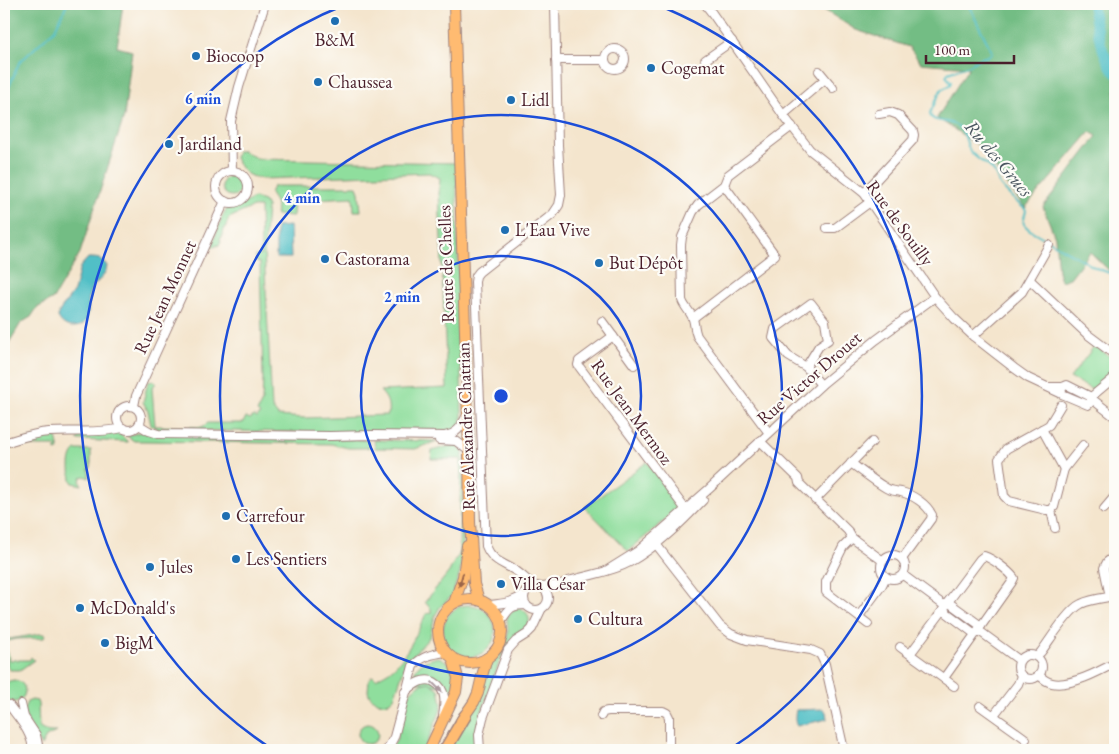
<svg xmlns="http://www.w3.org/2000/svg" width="1119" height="754" font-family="'EB Garamond',serif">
<rect width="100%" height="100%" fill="#fdfcf7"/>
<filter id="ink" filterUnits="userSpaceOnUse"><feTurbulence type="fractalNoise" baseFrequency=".02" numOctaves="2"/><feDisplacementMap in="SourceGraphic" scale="10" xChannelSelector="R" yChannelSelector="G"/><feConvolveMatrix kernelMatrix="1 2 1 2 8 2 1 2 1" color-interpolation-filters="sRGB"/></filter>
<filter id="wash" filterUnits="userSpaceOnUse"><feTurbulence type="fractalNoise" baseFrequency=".0096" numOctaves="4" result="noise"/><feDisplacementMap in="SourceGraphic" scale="20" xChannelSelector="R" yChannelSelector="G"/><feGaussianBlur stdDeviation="1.12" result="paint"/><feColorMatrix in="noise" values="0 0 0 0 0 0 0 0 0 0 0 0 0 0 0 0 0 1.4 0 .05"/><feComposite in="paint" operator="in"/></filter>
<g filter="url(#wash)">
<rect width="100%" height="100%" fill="#f4e5cd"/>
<g fill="#8fde9d" stroke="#6c7e64">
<path d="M237,151H243L258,159L456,163L462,417L461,424L449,434L158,430L151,425L148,411L143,402L148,382L153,381L156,383L152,388L155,426L202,427L208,423H243L246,417L250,419L254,416L257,418L260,414L257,412L262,402L263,379L260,263L256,262L255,256L261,255L260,207H253L229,218L220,240L221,242L219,245L213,247L212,246L222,217L227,209L241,205L254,198L264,201L267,206L264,251L272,408L278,416L304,418L388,415C389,404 388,399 380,391L447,388L439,192L440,178L429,173L262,179C246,176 243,172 235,158Z"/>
<circle cx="232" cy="186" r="10"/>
<path d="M274,186H357L359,192L361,211H354L353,197L294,200L293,216L276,215C277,211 277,206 275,202C271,195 268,193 274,186Z"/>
<polygon points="1095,345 1115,361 1115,371 1093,390 1070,378"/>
<polygon points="115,432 120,432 123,437 128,442 78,440 77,439 81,435 101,436"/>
<polygon points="140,432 350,439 365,440 368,441 369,447 368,448 348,448 331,444 143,441 134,441 127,436"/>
<polygon points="54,435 56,437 59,450 56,451 56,446 18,446 4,451 4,447 41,436"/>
<polygon points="374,440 375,440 437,441 415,449 375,448"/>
<path d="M449,446H457L463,452L464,517L463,550L460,573L451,597L440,607L435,616L430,636L428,639L406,663L394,698C392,700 390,702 387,703C380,705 369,699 368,691C368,687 369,683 369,679L373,676L376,679C381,675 388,673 393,668C408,654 417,633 426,614L431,613V609L425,602L449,572L455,560L459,555L461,459H431L432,451Z"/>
<path d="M76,450H91V468H89V478L84,476L81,477L80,482L82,485L73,483L71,480C70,471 68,456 76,450Z"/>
<polygon points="647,462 681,507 628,551 585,507"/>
<circle cx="469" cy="631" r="26"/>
<path d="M518,608C525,610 530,614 529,622C528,630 520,633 514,638C511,642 507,647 505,651C499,660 496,672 492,683C484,705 475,726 476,750H447L490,667L501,653L505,645L508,633L507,618L509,614Z"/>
<polygon points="40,634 45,634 44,638 16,639 5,642 4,643 9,656 9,660 30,660 31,657 34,660 20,670 10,670 7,665 7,658 4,647 4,641 9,639"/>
<path d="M438,657C449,661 451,666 456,676L448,703L443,686L412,681C416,663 421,662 438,657Z"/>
<circle cx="14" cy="691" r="11"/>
<path d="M429,682L439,689L442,704L440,712L424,750H391L396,741L409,694C415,686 420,684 429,682Z"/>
<path d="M32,700L37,701L38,704L39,727C44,732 49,732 56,732L46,737L41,746L25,716L24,709L27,702Z"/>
<circle cx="368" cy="734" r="10"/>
</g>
<g fill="#73bd84" stroke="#5e6e58">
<polygon points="4,4 123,4 117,47 132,51 124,117 80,253 53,299 37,308 31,317 21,323 4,351"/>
<polygon points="819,4 1115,4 1115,276 1090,252 1070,278 1061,281 1058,271 1055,237 1043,207 1097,136 1090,132 1025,208 978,145 937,118 969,67 921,63 909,47 856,30 821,8"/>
</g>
<g fill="#51bfc6" stroke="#4e6f78">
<polygon points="290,226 291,258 276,258 276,227"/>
<path d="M88,258C97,258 102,258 107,266C106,279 94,281 90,292C86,304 94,327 73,327C66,327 61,323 58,317L59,312L74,291L80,267Z"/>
<path d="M824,709L826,712L827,719L797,726C794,722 795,715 796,710Z"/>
</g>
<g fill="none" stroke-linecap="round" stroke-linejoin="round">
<g stroke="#51bfc6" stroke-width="2">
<path d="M968,4L991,50L992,53L988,56L978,59L970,65L948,73L946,76L951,82L949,86L941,90L930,113C930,125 952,118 961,129C966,135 966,144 970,151C977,160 983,161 991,168C996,173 997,179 1000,185C1007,194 1017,202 1025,209L1026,211C1023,222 1021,223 1030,230L1096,268L1115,275"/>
<polyline points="4,99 19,63 55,29 67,4"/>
</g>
<path stroke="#51bfc6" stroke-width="10" d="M1092,4C1096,27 1101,54 1115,73"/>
</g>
</g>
<g filter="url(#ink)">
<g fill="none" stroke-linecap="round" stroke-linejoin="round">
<g stroke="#9f827c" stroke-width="10">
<g id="minor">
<polyline points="705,4 712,13 783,115 810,150 864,193 935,297 954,318 973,336 1014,368 1028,378 1062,394"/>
<circle cx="615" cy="59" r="10"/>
<polyline points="556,60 605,60"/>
<polyline points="705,60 732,41"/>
<polyline points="819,71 833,88"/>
<polyline points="783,115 825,79"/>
<polyline points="232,171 231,121 239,87 265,4"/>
<circle cx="232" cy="187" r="16"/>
<polyline points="864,193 913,140 914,135 913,131 898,115 890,112 879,114"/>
<polyline points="827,228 835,228 870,202"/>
<polyline points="1030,280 1087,334 1115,355"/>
<polyline points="693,318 775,255 724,185"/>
<polyline points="602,321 634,365"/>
<polyline points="613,336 579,361 578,365 689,514"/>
<polyline points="973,336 1022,292 1049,245"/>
<polyline points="806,367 819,346 828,340 825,321 811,303 775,329 773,338 788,356 806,367 821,385"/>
<polyline points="1049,387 1063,387 1067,385 1091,397 1091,402 1088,405 1062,394 1061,391 1063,387"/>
<polyline points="1091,397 1115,377"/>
<polyline points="1092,399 1115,417"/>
<polyline points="1061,405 1049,425 1006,449 999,459 1004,496 1009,501 1046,510 1051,510 1054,507 1064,469 1083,445"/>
<circle cx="129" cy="418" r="12"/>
<polyline points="134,406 136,396 225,201"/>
<path d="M139,425L149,431L158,434L330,436L372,435L445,436C459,433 461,426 467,415"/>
<polyline points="1042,429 1064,469"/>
<path d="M769,433L697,336C694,329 695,325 693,319C691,312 684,307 682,300L681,245L682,237L693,212L698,205L724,185L728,175L792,126"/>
<polyline points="439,440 456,441 469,451"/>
<polyline points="760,441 798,478 799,483 848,531 852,538 883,561"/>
<path d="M4,443C18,439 33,433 49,432C74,430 97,434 123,428"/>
<path d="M851,463C863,472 874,481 886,488C891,491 896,491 901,492C913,495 927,504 932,515L931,519L902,559"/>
<polyline points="815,500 872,442"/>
<polyline points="1104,509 1115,496"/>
<polyline points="1051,510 1055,528"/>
<polyline points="852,538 843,547 826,582 826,592 868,624"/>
<polyline points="652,539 720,626 731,634 747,640 811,650 820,654 825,664 844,750"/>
<circle cx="893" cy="567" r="12"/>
<polyline points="606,571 638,551 709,489 821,385 876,340 935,297"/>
<polyline points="903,575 945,606"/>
<circle cx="536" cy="598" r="12"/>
<path d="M535,586C528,581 522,575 516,571C503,563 492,561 486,546L475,282L476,276L479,272L553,214L559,205L561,195L558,145L555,4"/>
<path d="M542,587C548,586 555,586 561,584C565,583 568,581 572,580C592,574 612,572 630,562C657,547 682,522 703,500"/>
<polyline points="1110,597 1104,568 1107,562 1112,558"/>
<path d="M948,602L980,559L984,556C993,559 1008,570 1014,578L1012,582L981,626"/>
<path d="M489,605C503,603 512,604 524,594"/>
<polyline points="859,616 882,585 886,577"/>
<path d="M501,621C509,609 510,605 526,605"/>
<polyline points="978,630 1019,660"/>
<polyline points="900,647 954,686"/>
<polyline points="910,654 943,610"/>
<circle cx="1030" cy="667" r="12"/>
<path d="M1037,656L1041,652C1050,640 1068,610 1081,604C1091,599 1104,598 1115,596"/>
<path d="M1039,675C1043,679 1047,682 1052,683C1070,687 1100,671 1115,663"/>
<polyline points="944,678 981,626 948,602 943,610 975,634"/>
<path d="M405,692C410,688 416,682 422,681C426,680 431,680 434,682C447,689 445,704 443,716"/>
<polyline points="21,704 24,717 36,735 39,750"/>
<path d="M9,705C19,719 32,732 33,750"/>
<polyline points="980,706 1026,739"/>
<polyline points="994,715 1018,684 1021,676"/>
<polyline points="601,716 603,712 608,711 663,711 667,713 669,717 669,750"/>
<path d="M387,750L394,737L413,666C422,656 433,654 445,652"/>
<polyline points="480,750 479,735 483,718 508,650 516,641 527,634 532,629 541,610"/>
</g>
</g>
<g stroke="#9f827c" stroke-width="12">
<g id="major">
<polyline points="454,4 469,451 470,522 474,584 479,600"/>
<circle cx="470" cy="631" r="32"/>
<polyline points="454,603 463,577 467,546"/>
<polyline points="461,721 474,702 478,693 482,676 487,658"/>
<polyline points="429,750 456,692 458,678 453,659"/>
</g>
</g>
<g stroke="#9f827c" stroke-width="14">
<polyline id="highway" points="445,750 465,716"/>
</g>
<use href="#minor" stroke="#fff" stroke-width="8"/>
<use href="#major" stroke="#ffbb71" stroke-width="10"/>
<use href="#highway" stroke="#ffbb71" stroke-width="11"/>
</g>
<defs><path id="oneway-solid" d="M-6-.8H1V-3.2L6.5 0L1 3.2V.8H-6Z" transform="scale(1.25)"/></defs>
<use fill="#9b654a" href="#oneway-solid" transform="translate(461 580) rotate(106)"/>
<use fill="#ae9aa0" href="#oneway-solid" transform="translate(437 687) rotate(44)"/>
</g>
<g fill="none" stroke="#1d4ed8" stroke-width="2.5">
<circle cx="501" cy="396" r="140"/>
<circle cx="501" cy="396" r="281"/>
<path d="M272 749A421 421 0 0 1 347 4M655 4A421 421 0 0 1 730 749"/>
</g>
<g fill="#1f6fb2" stroke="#fdfcf7" stroke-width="2">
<circle cx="335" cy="21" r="5"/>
<circle cx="196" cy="56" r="5"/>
<circle cx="651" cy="68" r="5"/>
<circle cx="318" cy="82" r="5"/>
<circle cx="511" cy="100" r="5"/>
<circle cx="169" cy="144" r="5"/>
<circle cx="505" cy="230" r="5"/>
<circle cx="325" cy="259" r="5"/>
<circle cx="599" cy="263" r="5"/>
<circle cx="226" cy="516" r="5"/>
<circle cx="236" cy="559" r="5"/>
<circle cx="150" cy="567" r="5"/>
<circle cx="501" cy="584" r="5"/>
<circle cx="80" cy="608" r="5"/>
<circle cx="578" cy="619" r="5"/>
<circle cx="105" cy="643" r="5"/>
</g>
<g text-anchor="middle" stroke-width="4.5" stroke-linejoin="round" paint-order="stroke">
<g font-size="18" fill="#4a1f2b" stroke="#fdfcf7" text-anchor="start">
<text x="335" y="46" text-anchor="middle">B&amp;M</text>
<text x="206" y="62">Biocoop</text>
<text x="661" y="74">Cogemat</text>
<text x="328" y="88">Chaussea</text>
<text x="521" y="106">Lidl</text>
<text x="179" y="150">Jardiland</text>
<text x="515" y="236">L'Eau Vive</text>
<text x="335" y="265">Castorama</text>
<text x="609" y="269">But Dépôt</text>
<text x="236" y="522">Carrefour</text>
<text x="246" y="565">Les Sentiers</text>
<text x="160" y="573">Jules</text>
<text x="511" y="590">Villa César</text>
<text x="90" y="614">McDonald's</text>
<text x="588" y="625">Cultura</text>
<text x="115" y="649">BigM</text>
</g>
<g font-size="18" fill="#4a1f2b" stroke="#fdfcf7">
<text transform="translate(900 223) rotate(54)" y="6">Rue de Souilly</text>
<text transform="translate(446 264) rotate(-92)" y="6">Route de Chelles</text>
<text transform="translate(165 297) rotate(-65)" y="6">Rue Jean Monnet</text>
<text transform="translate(809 378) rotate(-41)" y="6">Rue Victor Drouet</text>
<text transform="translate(632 412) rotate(54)" y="6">Rue Jean Mermoz</text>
<text transform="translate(466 426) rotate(-92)" y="6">Rue Alexandre Chatrian</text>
</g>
<g font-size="19" font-style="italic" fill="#4c5761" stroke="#fdfcf7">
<text transform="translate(999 158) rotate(50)" y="7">Ru des Grues</text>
</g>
</g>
<circle cx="501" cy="396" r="8" fill="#1d4ed8" stroke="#fdfcf7" stroke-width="2.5"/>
<g font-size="15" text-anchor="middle" font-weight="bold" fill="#1d4ed8" stroke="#fdfcf7" stroke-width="4.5" stroke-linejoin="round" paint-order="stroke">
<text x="203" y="104">6 min</text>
<text x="302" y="203">4 min</text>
<text x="402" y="302">2 min</text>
</g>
<rect width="1119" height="754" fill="none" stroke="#fdfcf7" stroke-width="20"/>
<path d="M926 55v8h88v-8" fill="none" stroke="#4a1f2b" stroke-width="2.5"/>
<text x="934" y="55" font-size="15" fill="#4a1f2b" stroke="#fdfcf7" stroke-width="4" paint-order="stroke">100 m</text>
</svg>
